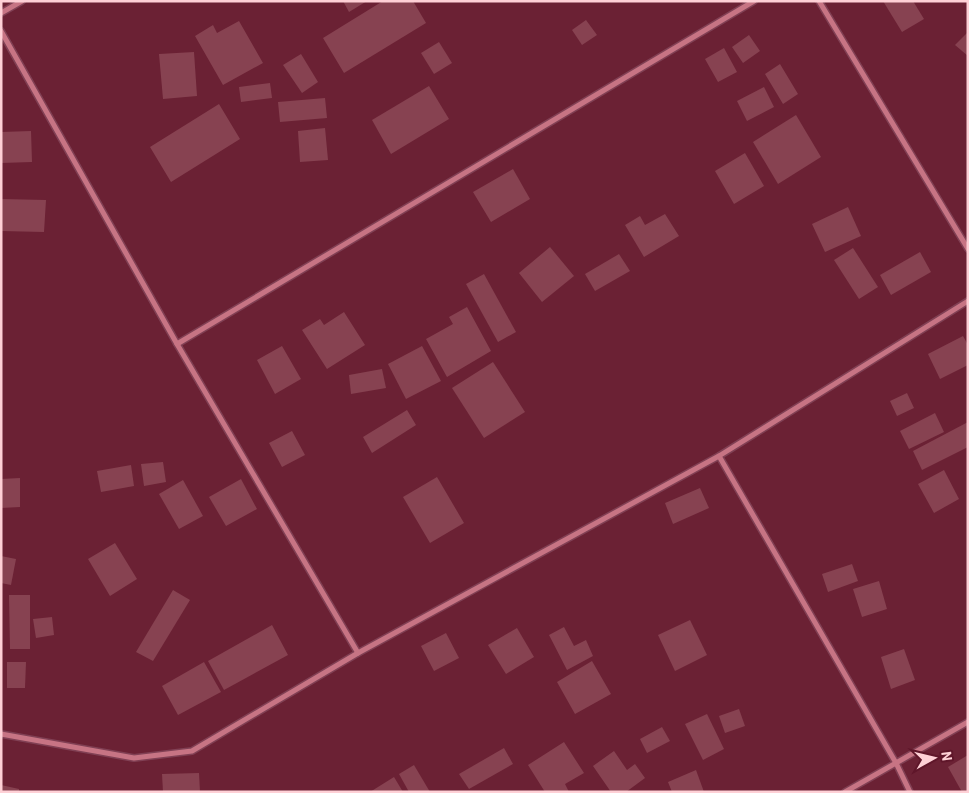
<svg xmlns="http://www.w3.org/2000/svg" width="969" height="793" font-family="Barlow,sans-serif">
<rect width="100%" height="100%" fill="#6b2134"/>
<g fill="#874251">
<polygon points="343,1 367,1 349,12"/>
<polygon points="383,1 413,1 426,23 344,73 323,38"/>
<polygon points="883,1 913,1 924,19 902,32"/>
<polygon points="586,20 597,35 582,45 572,30"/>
<polygon points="239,21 263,63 223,85 195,36 213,25 217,33"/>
<polygon points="968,32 968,56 955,45"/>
<polygon points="749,35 760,51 743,63 732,47"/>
<polygon points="439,42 452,63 434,74 421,53"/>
<polygon points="724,48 737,72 718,82 705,59"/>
<polygon points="194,52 197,96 163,99 159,54"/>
<polygon points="301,54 318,82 302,93 283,65"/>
<polygon points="780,64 798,94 783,104 765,74"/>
<polygon points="270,83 272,98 241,102 239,87"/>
<polygon points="429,86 449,119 391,154 372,120"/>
<polygon points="764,87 774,107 747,121 737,101"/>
<polygon points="325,98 327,118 280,122 278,102"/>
<polygon points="219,104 240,139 171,182 150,147"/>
<polygon points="796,115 821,157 778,184 753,142"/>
<polygon points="325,128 328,160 300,162 298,131"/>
<polygon points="31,131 32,162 1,163 1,132"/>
<polygon points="745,153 764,186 734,204 715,171"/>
<polygon points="513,169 530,199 491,222 473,192"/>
<polygon points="1,199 46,200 44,232 1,231"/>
<polygon points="848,207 861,236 825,252 812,224"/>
<polygon points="665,214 679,236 644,257 625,225 640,216 645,225"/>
<polygon points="550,247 574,276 542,302 519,273"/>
<polygon points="853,248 878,287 859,299 834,260"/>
<polygon points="920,252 931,272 891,295 880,275"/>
<polygon points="619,254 630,271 595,291 585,274"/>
<polygon points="484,274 516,332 498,342 466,284"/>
<polygon points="467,307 491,351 447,377 426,339 453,324 449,317"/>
<polygon points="344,312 365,345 327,369 302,330 320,319 324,325"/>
<polygon points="963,336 968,345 968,365 940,379 928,354"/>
<polygon points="282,346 301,379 275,394 257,360"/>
<polygon points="422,346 441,381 406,399 388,364"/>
<polygon points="493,362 525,412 484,438 452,388"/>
<polygon points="382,369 386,388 351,394 349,375"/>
<polygon points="907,393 914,408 897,416 890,401"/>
<polygon points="407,410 416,425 372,453 363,437"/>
<polygon points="935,413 944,432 909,449 900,431"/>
<polygon points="968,422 968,447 922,470 913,451"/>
<polygon points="292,431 305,455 282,467 269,443"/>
<polygon points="163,462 166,482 144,486 141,464"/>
<polygon points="131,465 134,486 101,492 97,471"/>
<polygon points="944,470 959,499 934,513 918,484"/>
<polygon points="437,477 464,523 430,543 403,497"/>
<polygon points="20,478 20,507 1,508 1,479"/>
<polygon points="241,479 257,509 226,526 209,497"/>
<polygon points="183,480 203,516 179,529 159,494"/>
<polygon points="700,488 709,508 673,524 665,503"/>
<polygon points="115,543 137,579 110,596 88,559"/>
<polygon points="1,556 16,559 11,585 1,583"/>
<polygon points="852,564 858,581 828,592 822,574"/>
<polygon points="879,581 887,609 862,617 853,589"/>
<polygon points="173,590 190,600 153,661 136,652"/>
<polygon points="9,595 30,595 30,649 10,649"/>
<polygon points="52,617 54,635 36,638 33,619"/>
<polygon points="690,620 707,655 675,671 658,635"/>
<polygon points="272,625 288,655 224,690 208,661"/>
<polygon points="564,627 574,646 586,640 593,656 567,670 549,635"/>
<polygon points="517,628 534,657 506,674 488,645"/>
<polygon points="446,633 459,658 434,671 421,646"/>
<polygon points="904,649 915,680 891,689 881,657"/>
<polygon points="592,661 611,694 575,714 557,682"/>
<polygon points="7,662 26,662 25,688 7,688"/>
<polygon points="204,662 221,692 178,715 162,686"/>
<polygon points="739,709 745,726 725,733 719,716"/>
<polygon points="707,714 724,749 703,760 685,724"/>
<polygon points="662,727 670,741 647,753 640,739"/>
<polygon points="564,742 584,773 565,784 569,792 545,792 528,765"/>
<polygon points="504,748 513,764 469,789 459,774"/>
<polygon points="614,751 627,770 635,764 645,778 626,792 611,792 593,766"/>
<polygon points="968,755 968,791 962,792 948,767"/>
<polygon points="414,765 430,792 409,792 399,774"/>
<polygon points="696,770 704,792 672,792 668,782"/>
<polygon points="199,773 200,792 163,792 162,774"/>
<polygon points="394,777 403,792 370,792"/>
<polygon points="1,785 19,789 19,792 1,792"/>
</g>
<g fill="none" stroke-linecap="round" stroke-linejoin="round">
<g stroke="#814054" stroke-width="8">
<g id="minor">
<polyline points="819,1 968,249"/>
<polyline points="1,13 22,1"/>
<polyline points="1,31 177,344 358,653"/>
<polyline points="177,344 754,1"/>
<polyline points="719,456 896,763 910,792"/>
<polyline points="1,734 134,758 192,751 358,653 719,456 968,301"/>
<polyline points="845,792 968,722"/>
</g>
</g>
<use href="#minor" stroke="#c77484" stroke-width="5"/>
</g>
<rect width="969" height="793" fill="none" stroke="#fed0d6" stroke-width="5"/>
<g transform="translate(934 758) rotate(82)" stroke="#5f162a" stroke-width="4" paint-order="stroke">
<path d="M0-4L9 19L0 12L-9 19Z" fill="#fed0d6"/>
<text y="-8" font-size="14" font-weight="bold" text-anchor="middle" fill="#fed0d6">N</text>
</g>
</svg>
